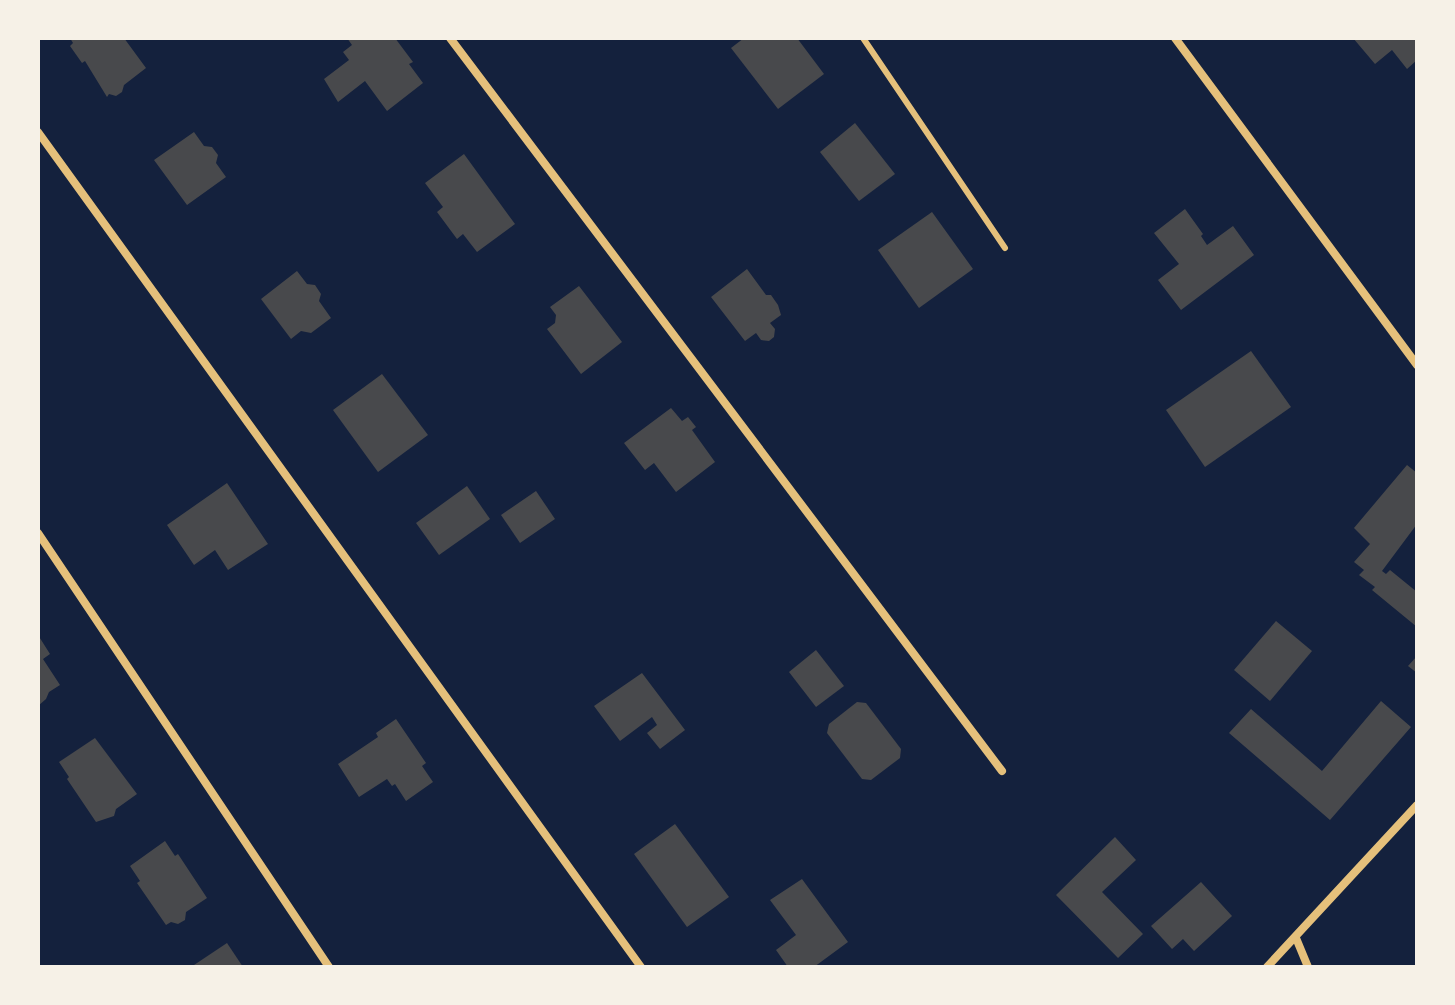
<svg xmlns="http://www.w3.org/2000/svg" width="1455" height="1005" font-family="Barlow,sans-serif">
<rect width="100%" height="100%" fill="#14213d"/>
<g fill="#48494c">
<polygon points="70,38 124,38 146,68 124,85 122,92 116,96 109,94 107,97 85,61 82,63 70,46 73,43"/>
<polygon points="347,38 395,38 413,62 409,64 423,83 387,111 365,81 338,102 324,79 349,60 343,52 352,45"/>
<polygon points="744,38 797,38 824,74 778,109 731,48"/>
<polygon points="1353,38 1417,38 1417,60 1407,69 1392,50 1375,64"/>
<polygon points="855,123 895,174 859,201 820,152"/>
<polygon points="194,132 204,146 212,147 218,155 216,163 226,177 187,205 154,160"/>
<polygon points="464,154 515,224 477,252 463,234 457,239 437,212 443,207 425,183"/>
<polygon points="1185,209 1203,234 1201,236 1207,245 1233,226 1254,255 1181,310 1158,280 1179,264 1154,233"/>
<polygon points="932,212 973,269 919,308 878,250"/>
<polygon points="747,269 766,295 771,295 778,305 781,315 770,323 775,329 774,337 769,341 761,340 756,333 745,341 711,297"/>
<polygon points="297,271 307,284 315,285 321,294 319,301 331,318 311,333 301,331 291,339 261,299"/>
<polygon points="579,286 622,342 581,374 547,329 555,323 556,315 550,307"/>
<polygon points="1251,351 1291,407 1205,467 1166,410"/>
<polygon points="382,374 428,435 378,472 333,410"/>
<polygon points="671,408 682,421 688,417 696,427 692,430 715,462 676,492 654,463 645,470 624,443"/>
<polygon points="1407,465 1417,473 1417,524 1382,571 1386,574 1390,570 1417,592 1417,627 1372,590 1375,587 1359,575 1364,570 1354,562 1370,544 1354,528"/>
<polygon points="227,483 268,544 228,570 215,550 194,565 167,525"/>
<polygon points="467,486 490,519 439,555 416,523"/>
<polygon points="536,491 555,519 520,543 501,515"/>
<polygon points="1276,621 1312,651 1270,701 1234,670"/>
<polygon points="38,635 50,654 43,659 60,685 49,692 46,699 38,706"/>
<polygon points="816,650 844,686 816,707 789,672"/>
<polygon points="1417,656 1417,673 1408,666"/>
<polygon points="642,673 685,730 660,749 647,733 657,725 652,717 620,741 594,706"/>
<polygon points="1381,701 1411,727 1330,820 1229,733 1251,709 1322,771"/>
<polygon points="857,702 866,703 901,749 900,758 871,780 862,779 827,733 829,724"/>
<polygon points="396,719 426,763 422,766 433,782 406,801 395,784 392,786 387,779 359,797 338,764 378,737 376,733"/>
<polygon points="95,738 137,794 116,809 114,816 96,822 67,779 69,777 59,762"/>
<polygon points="675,824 729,897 687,927 634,854"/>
<polygon points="1115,837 1136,860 1102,892 1143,934 1118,958 1056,895"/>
<polygon points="165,841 175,856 178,854 207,898 186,912 185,920 178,924 171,922 166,925 137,883 140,881 130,866"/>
<polygon points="802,879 848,942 814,967 788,967 776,950 796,935 770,900"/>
<polygon points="1201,882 1232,916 1194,951 1183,939 1172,949 1151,926"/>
<polygon points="227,943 243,967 191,967"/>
</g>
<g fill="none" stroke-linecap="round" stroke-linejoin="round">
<polyline stroke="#e5c07b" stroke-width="6" points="863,38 1005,248"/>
<g stroke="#e5c07b" stroke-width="8">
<polyline points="450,38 1002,771"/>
<polyline points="1175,38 1417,365"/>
<polyline points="38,132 641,967"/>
<polyline points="38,533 329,967"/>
<polyline points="1296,938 1308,967"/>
<polyline points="1267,967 1417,805"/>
</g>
</g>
<rect width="1455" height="1005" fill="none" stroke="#f6f1e7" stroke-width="80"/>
</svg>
